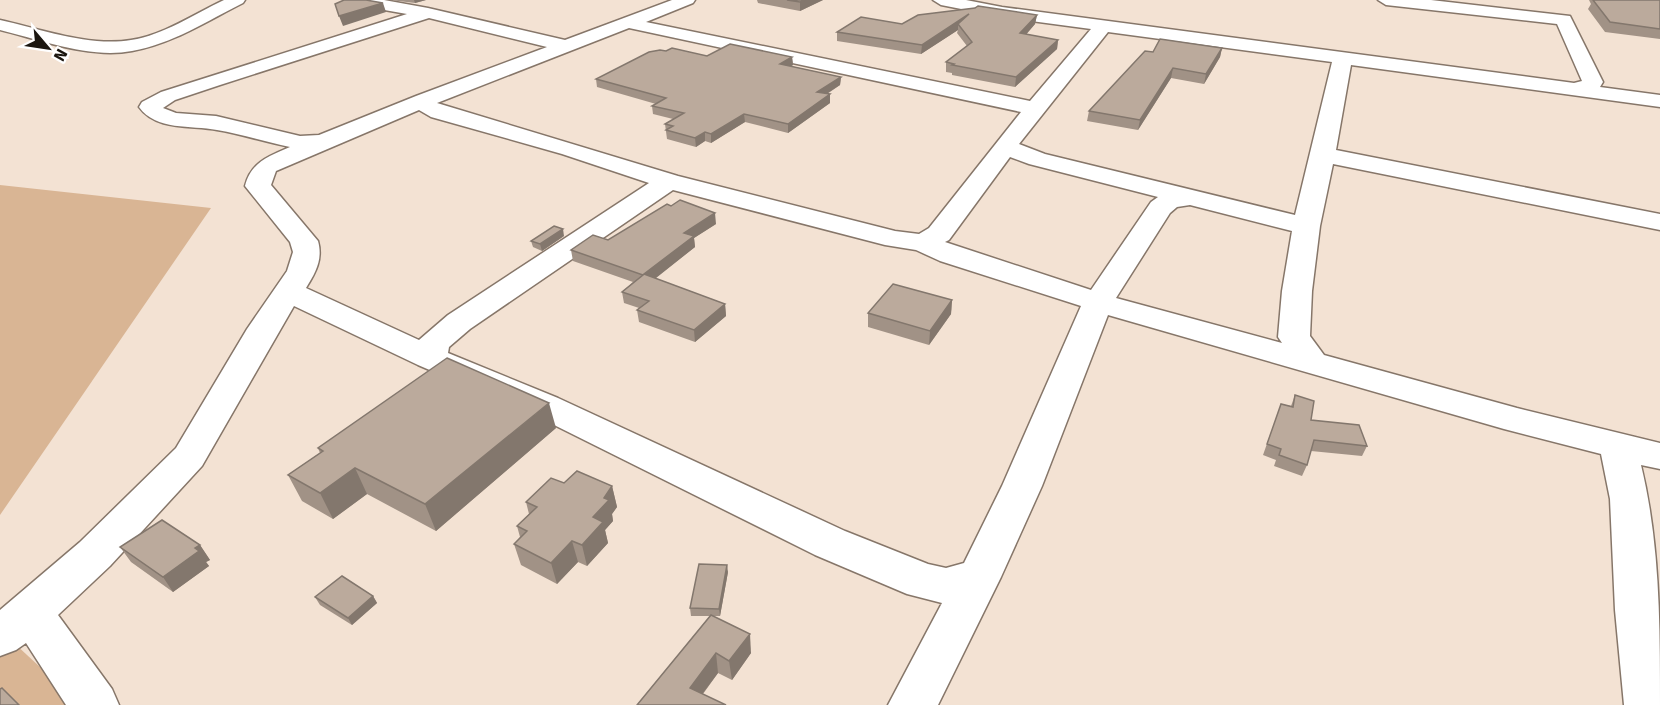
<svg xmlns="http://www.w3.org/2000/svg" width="1660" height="705" font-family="Signika,sans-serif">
<rect width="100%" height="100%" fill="#f3e2d3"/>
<g fill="#d9b594">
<polygon points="0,185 211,208 0,515"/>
<polygon points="0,630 81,705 0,705"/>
</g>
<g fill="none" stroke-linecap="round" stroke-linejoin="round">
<g stroke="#867669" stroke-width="3">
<g id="minor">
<path d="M224,0H245L243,3C207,21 172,44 132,51C90,59 41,40 0,30V20C41,29 89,47 131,40C164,35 194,14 224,0Z"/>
<path d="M348,0H384L428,8L565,40L672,0H695L693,3L646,22L1030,101L1091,29L1002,17L941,5L933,0H966L1002,7L1574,83L1582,81L1557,24L1386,5L1378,0H1431L1570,16L1603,82L1600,87L1660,95V107L1351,65L1336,150L1660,214V230L1333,164L1320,226L1312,291L1310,336L1324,355L1517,408L1660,443V469L1641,465C1660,543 1660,625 1660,705H1624L1615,610L1610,499L1601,454L1504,429L1108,315L1042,486L1001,577L938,705H888L942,603L907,594L815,555L532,414L418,365L294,306L202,466L110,566L58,615L112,689L119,705H66L26,643L16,650L0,656V610L80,542L176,448L247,329L287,271L293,252L290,242L245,186C251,162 269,156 290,147C265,142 241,134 217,130C191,125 156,131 139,107L142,102L161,92L407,14L356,5ZM429,18L547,47L416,96L319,135L300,136L216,116L176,113L163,108L175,100L220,85ZM629,28L1021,112L929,228L919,234L895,231L678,176L437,103ZM1108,32L1332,62L1295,215L1045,154L1019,144ZM419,110L431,117L562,154L649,183L448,315L419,340L306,288C316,272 323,259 318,241L271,185L276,171ZM1010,157L1029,164L1158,197L1151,202L1091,290L945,242L949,240ZM673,190L885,245L916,250L940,261L1081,306L1002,486L964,563L946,568L928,564L845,531L558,398L448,353L449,347L470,329ZM1190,205L1292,231L1282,291L1278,337L1282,343L1116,298L1170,213L1177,207Z"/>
</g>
</g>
<use href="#minor" fill="#fff" fill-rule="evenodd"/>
</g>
<g fill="#a19286">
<polygon points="390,0 426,0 415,3"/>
<polygon points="757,0 823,0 800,11 758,3"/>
<polygon points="1589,0 1660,0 1660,39 1605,32 1588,9 1591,4"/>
<polygon points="1037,15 1035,24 1026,34 1058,40 1057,49 1015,87 952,75 952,73 946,72 946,62 967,46 957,33 958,30 921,54 837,41 837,32 902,24"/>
<polygon points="1222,48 1220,57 1204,84 1171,78 1138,130 1087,121 1089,111 1153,52"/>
<polygon points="707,56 792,57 793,65 791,66 841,77 840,85 827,94 830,103 788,133 745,122 711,143 705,141 696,147 667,139 665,124 673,119 653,114 652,106 656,104 597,87 596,79"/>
<polygon points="716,224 694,238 695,247 655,278 725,304 726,316 695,342 639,322 637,310 639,308 624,303 622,292 633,282 573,261 571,250 608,240"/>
<polygon points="564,236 542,251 533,247 531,241"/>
<polygon points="952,300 951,314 929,345 868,327 868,313"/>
<polygon points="1295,395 1311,420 1367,446 1362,456 1311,451 1307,465 1302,476 1274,466 1276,460 1263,455 1281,404 1291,406"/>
<polygon points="556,428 436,531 367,494 333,519 302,501 288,475 320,453 318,448"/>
<polygon points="564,483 612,486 617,507 612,514 613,521 605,530 608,543 587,566 578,562 557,584 521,565 514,544 520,537 517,526 529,514 526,502"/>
<polygon points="200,545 210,560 206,562 209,566 173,592 131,562 120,547"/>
<polygon points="728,572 720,616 714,616 751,653 732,680 718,673 703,694 637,705 710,616 691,616 690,608"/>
<polygon points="373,596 377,603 352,625 320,605 315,597"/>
</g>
<g fill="#83776d">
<polygon points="414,0 426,0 415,3"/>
<polygon points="805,0 823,0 800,11 800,2"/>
<polygon points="383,3 386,12 343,26 339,16"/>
<polygon points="969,14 958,24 958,30 921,54 922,45"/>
<polygon points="1037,15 1035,24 1019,43 1020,33"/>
<polygon points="1058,40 1057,49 1015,87 1016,77"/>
<polygon points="1222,48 1220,57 1204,84 1206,74"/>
<polygon points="792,57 793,65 781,72 780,64"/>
<polygon points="1173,68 1171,78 1138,130 1140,120"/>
<polygon points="841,77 840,85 817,100 817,92"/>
<polygon points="830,94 830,103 788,133 788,124"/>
<polygon points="744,114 745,122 711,143 711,134"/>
<polygon points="705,132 705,141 696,147 695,138"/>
<polygon points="715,213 716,224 694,238 695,247 646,286 644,274 684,233"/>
<polygon points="563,229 564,236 542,251 540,244"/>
<polygon points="952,300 951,314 929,345 930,331"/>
<polygon points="725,304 726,316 695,342 694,330"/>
<polygon points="549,403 556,428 436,531 425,504"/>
<polygon points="355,468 367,494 333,519 320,493"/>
<polygon points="612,486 617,507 612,514 613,521 605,530 608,543 587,566 582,545 593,517"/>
<polygon points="572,541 578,562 557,584 551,563"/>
<polygon points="200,545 210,560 206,562 209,566 173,592 163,577 195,548"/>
<polygon points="727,565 728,572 720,616 719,609"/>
<polygon points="373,596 377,603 352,625 348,618"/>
<polygon points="750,634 751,653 732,680 729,661"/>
<polygon points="716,653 718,673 694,705 690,688"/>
</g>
<g fill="#bbaa9c" stroke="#83776d" stroke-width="1.5">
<polygon points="344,0 366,0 383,3 339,16 335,4"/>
<polygon points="787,0 805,0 800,2"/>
<polygon points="1593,0 1660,0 1660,29 1610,22"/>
<polygon points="978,6 1037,15 1020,33 1058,40 1016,77 952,65 954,64 946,62 972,42 958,24 969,14 922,45 837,32 861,17 902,24 918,15 975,8"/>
<polygon points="1160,39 1222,48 1206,74 1173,68 1140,120 1089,111 1145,51 1153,52"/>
<polygon points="730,44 792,57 780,64 841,77 817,92 830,94 788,124 744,114 711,134 705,132 695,138 666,130 673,126 665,124 684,113 652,106 666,98 596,79 649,52 660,50 666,51 672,48 707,56"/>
<polygon points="680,200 715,213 684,233 694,236 644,274 725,304 694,330 637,310 649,301 622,292 643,275 571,250 593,235 608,240 667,204 671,206"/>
<polygon points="554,226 563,229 540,244 531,241"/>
<polygon points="893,284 952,300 930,331 868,313"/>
<polygon points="447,358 549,403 425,504 355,468 320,493 288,475 323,451 318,448"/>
<polygon points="1295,395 1314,401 1311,420 1359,425 1367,446 1314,440 1307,465 1279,455 1281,449 1267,444 1281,404 1293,407"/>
<polygon points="577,471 612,486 604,498 609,500 593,517 603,522 582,545 572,541 551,563 514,544 527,531 517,526 537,507 526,502 551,478 564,483"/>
<polygon points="162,520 200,545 195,548 199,551 163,577 120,547"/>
<polygon points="699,564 727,565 719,609 690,608"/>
<polygon points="342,576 373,596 348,618 315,597"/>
<polygon points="711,615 750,634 729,661 716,653 690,688 726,705 637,705"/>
<polygon points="2,688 19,705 0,705 0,689"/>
</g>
<g transform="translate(48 48) rotate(119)" stroke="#ffffff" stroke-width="4.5" paint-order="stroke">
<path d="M0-4.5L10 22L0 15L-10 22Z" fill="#1b1610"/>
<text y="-9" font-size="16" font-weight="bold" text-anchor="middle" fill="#1b1610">N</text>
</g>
</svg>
